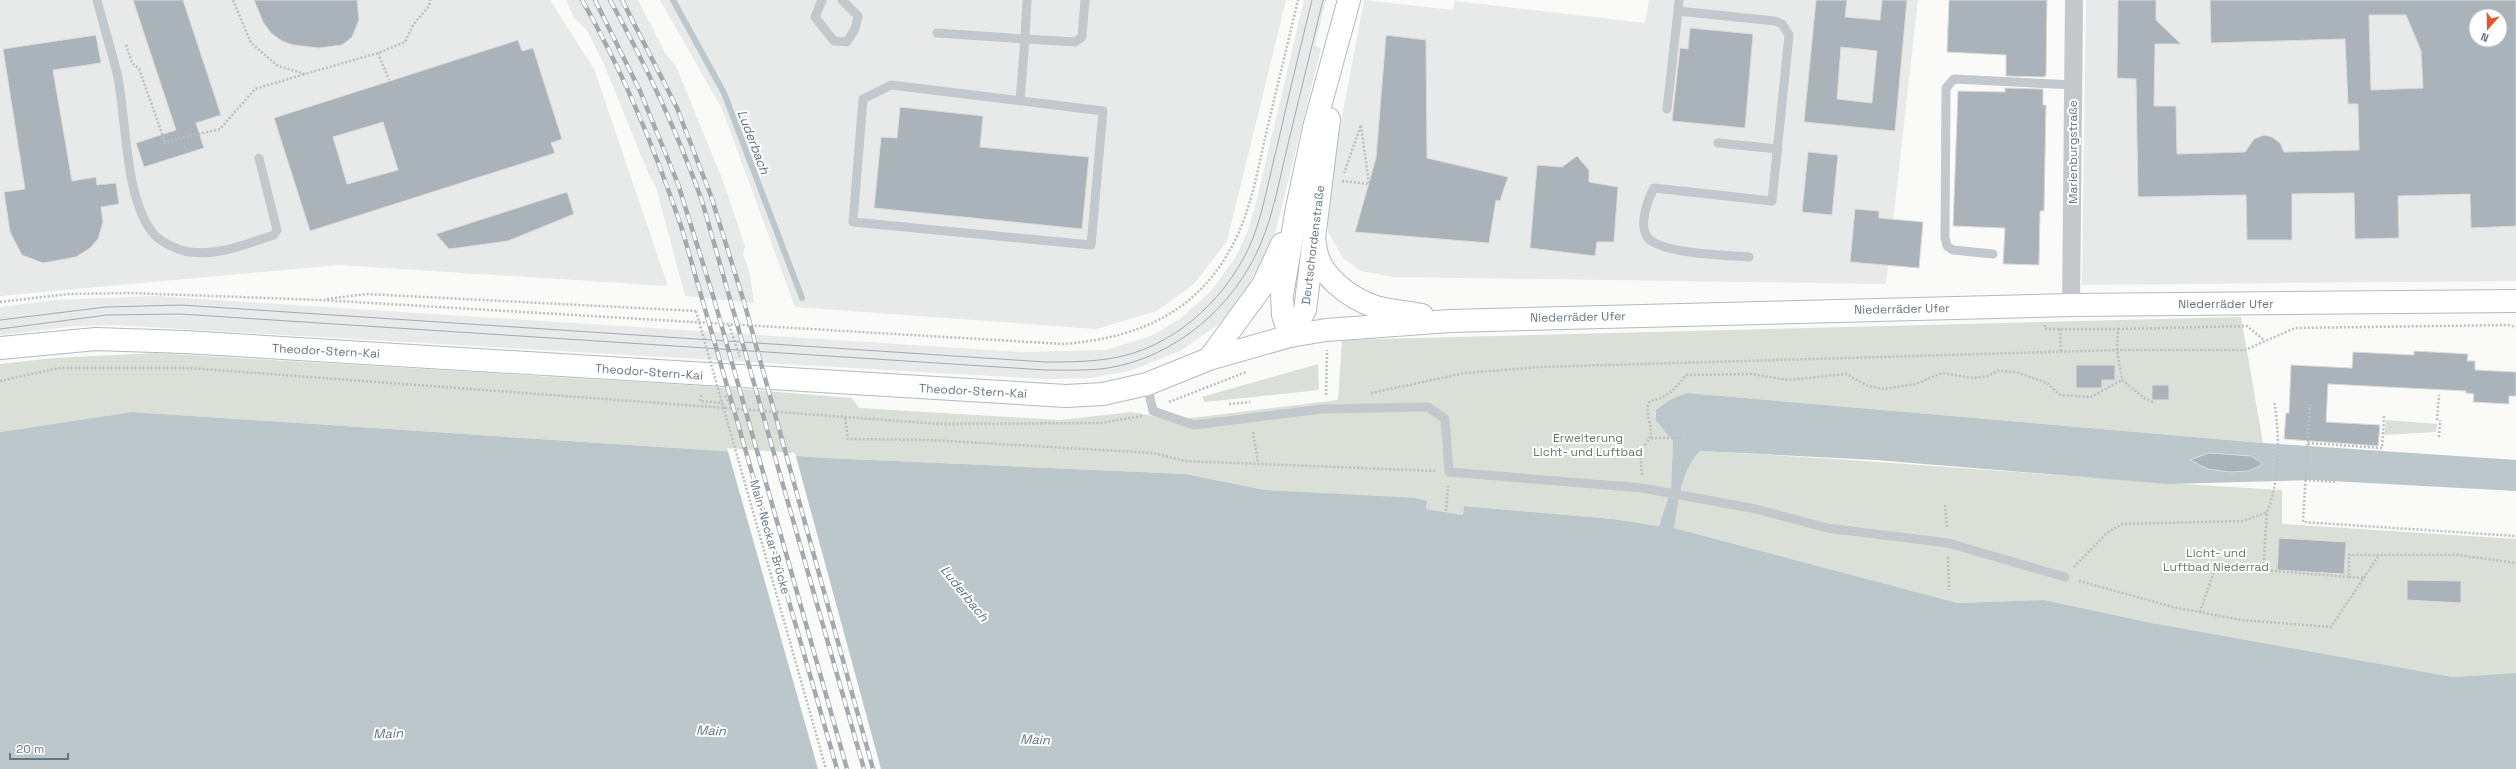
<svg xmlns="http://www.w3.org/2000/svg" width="2516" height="769" font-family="'Space Grotesk',sans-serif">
<rect width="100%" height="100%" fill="#fafaf8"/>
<g fill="#e8e9e9" fill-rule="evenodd">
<polygon points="0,0 550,0 594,69 668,286 339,265 0,296"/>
<polygon points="566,0 638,0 665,53 676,66 723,181 745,246 743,254 750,274 754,303 685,296 656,187 649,175 603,62 586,29 574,18"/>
<polygon points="660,0 1286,0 1227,241 1195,283 1157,311 1096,329 795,307 722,109"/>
<polygon points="1304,0 1326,0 1315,46 1321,48 1281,210 1273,240 1261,266 1247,291 1219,324 1180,351 1129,371 1091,378 1044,379 113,325 76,326 0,335 0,307 56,300 154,296 1023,352 1106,350 1151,336 1180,319 1211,291 1237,255 1248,230 1256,203"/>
<polygon points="1364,0 1453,10 1455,1 1645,23 1649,0 1918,0 1886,284 1393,277 1361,271 1343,258 1328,232 1327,196"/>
<path d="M2086,0H2516V281L2082,285ZM2476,16H2500V40H2476Z"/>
</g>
<g fill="#dadfd7">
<polygon points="2241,317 2263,443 1687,393 1656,421 1673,441 1671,489 1659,526 1613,519 1464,506 1463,515 1426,509 1427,501 1265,490 1185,474 827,458 132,412 0,432 0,364 54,358 156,353 703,386 852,398 859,408 1060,420 1132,412 1175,420 1338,400 1342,340"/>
<polygon points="1318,364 1319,390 1205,402 1202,397"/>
<polygon points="2386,420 2437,424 2436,432 2384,435"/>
<path d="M1700,451C1894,461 2088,479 2282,490V524L2516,539V673L2453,677L2152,623L2044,600L1958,603L1674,528C1679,501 1680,472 1700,451Z"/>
</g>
<path fill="#bbc7cb" d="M1687,393L2263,443L2516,460V491L2313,480L2168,484L1876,460L1700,451C1680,472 1679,501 1674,528L1958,603L2044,600L2152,623L2453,677L2516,673V769H0V432L132,412L827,458L1185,474L1265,490L1415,498L1427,501L1426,509L1463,515L1464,506L1613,519L1659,526L1671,489L1673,441L1656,421V410L1670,400Z"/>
<polygon fill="#fafaf8" points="727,448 795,453 881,769 818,769"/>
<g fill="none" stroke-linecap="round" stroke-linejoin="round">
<polyline stroke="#bbc7cb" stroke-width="6" points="673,0 724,93 802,298"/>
</g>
<g fill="#aab3b9" stroke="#dcdcda" fill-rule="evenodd">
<polygon points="133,0 183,0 221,115 196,123 204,148 144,167 136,143 176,130"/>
<polygon points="254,0 357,0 359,20 352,37 342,45 319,48 293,45 282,41 271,33 263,22"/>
<path d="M1816,0H1847L1845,17L1880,20L1882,0H1907L1895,131L1804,122ZM1841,47L1877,51L1872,103L1837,99Z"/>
<polygon points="1949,0 2047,0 2046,75 2044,77 2006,76 2006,55 1947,52"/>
<path d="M2118,0H2156V20L2181,44H2155L2154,106H2176L2177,154L2245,152L2254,139L2264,135L2272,137L2280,143L2284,152L2359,150L2358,104H2348L2345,39L2211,43L2210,0H2516V226L2471,228L2470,194L2398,196L2399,238L2355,239L2354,193L2292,194V240H2247L2246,195L2138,197L2136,79L2117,78ZM2369,15H2406L2421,51L2423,88L2371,90ZM2476,16H2500V40H2476Z"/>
<polygon points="1690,28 1753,34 1745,128 1672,121 1680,48 1688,49"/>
<polygon points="96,35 101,63 53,70 72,181 96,177 97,185 116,183 119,204 101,207 103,222 98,239 90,248 76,257 43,263 22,255 10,232 4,192 25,189 3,49"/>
<polygon points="1386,35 1426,40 1427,158 1508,177 1500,201 1496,200 1489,243 1355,232 1376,158"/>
<path d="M518,40L522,51L533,48L562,139L551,143L555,153L310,231L274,118ZM383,122L398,170L347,184L333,137Z"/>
<polygon points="2005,88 2043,89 2043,105 2046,105 2044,211 2040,211 2039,265 2003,264 2005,228 1953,226 1958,91 2005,92"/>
<polygon points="900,107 983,116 980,147 1089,157 1082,229 874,208 881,137 897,138"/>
<polygon points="1808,152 1838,155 1832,215 1802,212"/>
<polygon points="1577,156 1589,170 1589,182 1618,187 1614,242 1597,242 1595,256 1530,248 1537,165 1562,167"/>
<polygon points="567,192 574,214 508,241 449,249 436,234"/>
<polygon points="1855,209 1879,211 1879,218 1923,222 1919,268 1850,262"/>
<polygon points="2414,351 2468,354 2467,361 2475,361 2475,370 2516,372 2516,396 2509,396 2509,404 2473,402 2474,394 2466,393 2466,391 2328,384 2326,422 2380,425 2378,446 2284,439 2286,413 2289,413 2291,365 2352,368 2353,352 2414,355"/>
<polygon points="2076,365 2115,365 2115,380 2102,380 2102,388 2076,388"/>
<rect x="2152" y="385" width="17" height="15"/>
<polygon points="2209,453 2251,456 2263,464 2249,471 2229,472 2208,469 2190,460"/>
<polygon points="2279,538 2346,542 2344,574 2277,570"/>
<polygon points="2407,580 2461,581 2461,603 2407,600"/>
</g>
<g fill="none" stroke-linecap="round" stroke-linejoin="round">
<g stroke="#b3babf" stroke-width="24">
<g id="secondary">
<path d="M1315,243C1316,274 1349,298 1376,307C1390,311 1407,312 1422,315"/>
<polyline points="1290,336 1283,315 1282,295 1297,208 1314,128 1349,0"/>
<polyline points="1290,336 1305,310 1329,119"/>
<polyline points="0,348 96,339 185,342 1066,396 1103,394 1147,384 1209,359 1290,336 1326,330 1450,321 2071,305 2516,301"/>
<polyline points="1209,359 1263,285 1282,244"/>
</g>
</g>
<g stroke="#bbbfc2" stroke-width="2.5" stroke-dasharray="2 2" stroke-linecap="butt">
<polyline points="233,0 251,43 278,66 305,74 378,53 405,42 413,25 429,6 430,0"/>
<polyline points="126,45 132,63 139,69 165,142 220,129 255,89 305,74"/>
<polyline points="378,53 389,80"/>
<polyline points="1342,181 1369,184 1361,125 1344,173"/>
<polyline points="327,299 367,294 696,311"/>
<path d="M0,302L68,294L130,293L321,300L1064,344C1145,337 1204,309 1239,232C1252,202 1258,169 1265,138C1276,92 1287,46 1298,0"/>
<polyline points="729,325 740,357"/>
<polyline points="2045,325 2045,329 2118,329 2117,350 2122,380"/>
<polyline points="2060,329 2061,352"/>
<polyline points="2118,329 2247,326 2265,341"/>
<polyline points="0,381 59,368 189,368 940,424 1101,423 1142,416"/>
<polyline points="1371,393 1465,373 1541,367 2117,350 2245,350 2295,328 2508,325 2516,327"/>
<polyline points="701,395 700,401 723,403"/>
<polyline points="1326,395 1327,350"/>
<polyline points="725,396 732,408"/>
<polyline points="1169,402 1246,372"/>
<polyline points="1229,404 1250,402"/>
<polyline points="2310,404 2303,522 2516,536"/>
<polyline points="845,418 848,439 931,440 1153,453 1185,461 1436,471"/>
<polyline points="2437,420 2439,395"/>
<polyline points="1253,432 1258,463"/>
<polyline points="2439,437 2440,420"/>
<polyline points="1651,438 1682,438"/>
<polyline points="2308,443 2382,448 2384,416"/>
<path d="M1642,475L1640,450C1660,431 1646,427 1648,404L1650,401C1668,398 1676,388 1686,375L1751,374L1789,380L1846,374L1868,386L1883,389L1915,384L1942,373L1973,378L1988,376L1997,371L2016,372L2047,383L2060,395L2091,397L2122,380L2144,398L2155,403"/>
<polyline points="2305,480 2337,482"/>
<polyline points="1945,505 1947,528"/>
<polyline points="1446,511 1448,486"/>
<polyline points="1948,557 1949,590"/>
<path d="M2074,567L2107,533L2122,524L2243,521L2267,512C2280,482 2280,433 2274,401"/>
<polyline points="2263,572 2267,512"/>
<polyline points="2349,577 2364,578"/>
<polyline points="2079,581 2173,607 2241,620 2331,627 2379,555"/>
<polyline points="2200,612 2213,574 2226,567 2349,577 2349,555 2459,555 2516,563"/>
</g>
<g stroke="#c3c8cc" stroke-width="9">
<path d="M97,0C103,24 111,49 117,73C127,119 124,195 152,232C160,242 177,250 189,252C219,256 246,244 274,235L277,230L259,158"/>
<polyline points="822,0 815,17 834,41 847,42 855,29 858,16 842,0"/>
<path d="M1679,0L1678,11L1775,21L1782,24L1789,35L1772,201L1654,188C1647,201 1637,229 1650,240C1668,254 1726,255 1749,257"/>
<polyline points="937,33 1025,39 1027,0"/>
<polygon points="891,85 1103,111 1091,245 853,222 863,99"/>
<polyline points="1020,101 1025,39 1075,42 1082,37 1085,0"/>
<polyline points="1667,109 1678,11"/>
<polyline points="1718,143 1778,149"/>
<polyline points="1993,254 1953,250 1947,246 1945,238 1946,88 1954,79 2074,85"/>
<polyline points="1147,384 1153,411 1194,425 1322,409 1428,407 1445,419 1449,472 1642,488 1756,509 1827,528 1948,543 2065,577"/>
</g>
<polyline stroke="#c3c8cc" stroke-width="18" points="2071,305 2074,0"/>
<use href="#secondary" stroke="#fff" stroke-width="22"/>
<g stroke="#a2aab0" stroke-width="1">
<path d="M0,320L106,307L181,305L1045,362C1071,362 1097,362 1123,356C1181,342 1231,293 1253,238C1264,209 1269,177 1277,147C1288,98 1300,49 1312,0"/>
<path d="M0,329L107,315L180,314L1045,370C1066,370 1087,371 1108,368C1176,357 1235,306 1261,243C1274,212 1280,177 1288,144C1300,96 1311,48 1323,0"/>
</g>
<g stroke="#a2aab0" stroke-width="4.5">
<g id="rail">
<path d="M582,0C624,73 655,149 682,229L837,769"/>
<polyline points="595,0 640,91 678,184 714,299 847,769"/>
<path d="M610,0C646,65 677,131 702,201L864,769"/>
<polyline points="622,0 677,108 711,196 744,302 873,769"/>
</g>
</g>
<use href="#rail" stroke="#fff" stroke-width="3" stroke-dasharray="9" stroke-linecap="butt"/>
<polyline stroke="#bbbfc2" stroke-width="2.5" stroke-dasharray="2 2" stroke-linecap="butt" points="696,311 826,769"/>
</g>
<g text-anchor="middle" stroke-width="4" stroke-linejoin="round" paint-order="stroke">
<g font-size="12" fill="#657683" stroke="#fff">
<text transform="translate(2073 152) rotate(-90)" y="4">Marienburgstraße</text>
<text transform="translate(1313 245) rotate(-83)" y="4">Deutschordenstraße</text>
<text x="2226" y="308">Niederräder Ufer</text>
<text transform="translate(1902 309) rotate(-1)" y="4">Niederräder Ufer</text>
<text transform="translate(1578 317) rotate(-1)" y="4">Niederräder Ufer</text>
<text transform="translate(326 351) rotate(3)" y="4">Theodor-Stern-Kai</text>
<text transform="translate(649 372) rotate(4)" y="4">Theodor-Stern-Kai</text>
<text transform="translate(973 391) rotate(3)" y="4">Theodor-Stern-Kai</text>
<text transform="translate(770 537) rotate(74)" y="4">Main-Neckar-Brücke</text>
</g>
<g font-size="12" fill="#687a64" stroke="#fff">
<text x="1588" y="442">Erweiterung<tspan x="1588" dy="14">Licht- und Luftbad</tspan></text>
<text x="2216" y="557">Licht- und<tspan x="2216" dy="14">Luftbad Niederrad</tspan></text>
</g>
<g font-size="13" font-style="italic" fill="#60757c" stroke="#fff">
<text transform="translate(754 142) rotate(69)" y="5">Luderbach</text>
<text transform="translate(965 593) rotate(51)" y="5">Luderbach</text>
<text transform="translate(711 730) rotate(2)" y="5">Main</text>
<text transform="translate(388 733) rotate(-2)" y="5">Main</text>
<text transform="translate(1035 739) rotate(2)" y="5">Main</text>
</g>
</g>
<g transform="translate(2488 28) rotate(200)"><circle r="19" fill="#ffffff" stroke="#c1c8cd"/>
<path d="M0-3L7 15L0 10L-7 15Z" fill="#e4572e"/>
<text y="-6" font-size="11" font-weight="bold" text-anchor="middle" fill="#657683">N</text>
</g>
<path d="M10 753v6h58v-6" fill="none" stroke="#657683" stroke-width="2"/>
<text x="16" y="753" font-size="12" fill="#657683" stroke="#ffffff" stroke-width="3" paint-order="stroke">20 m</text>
</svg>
